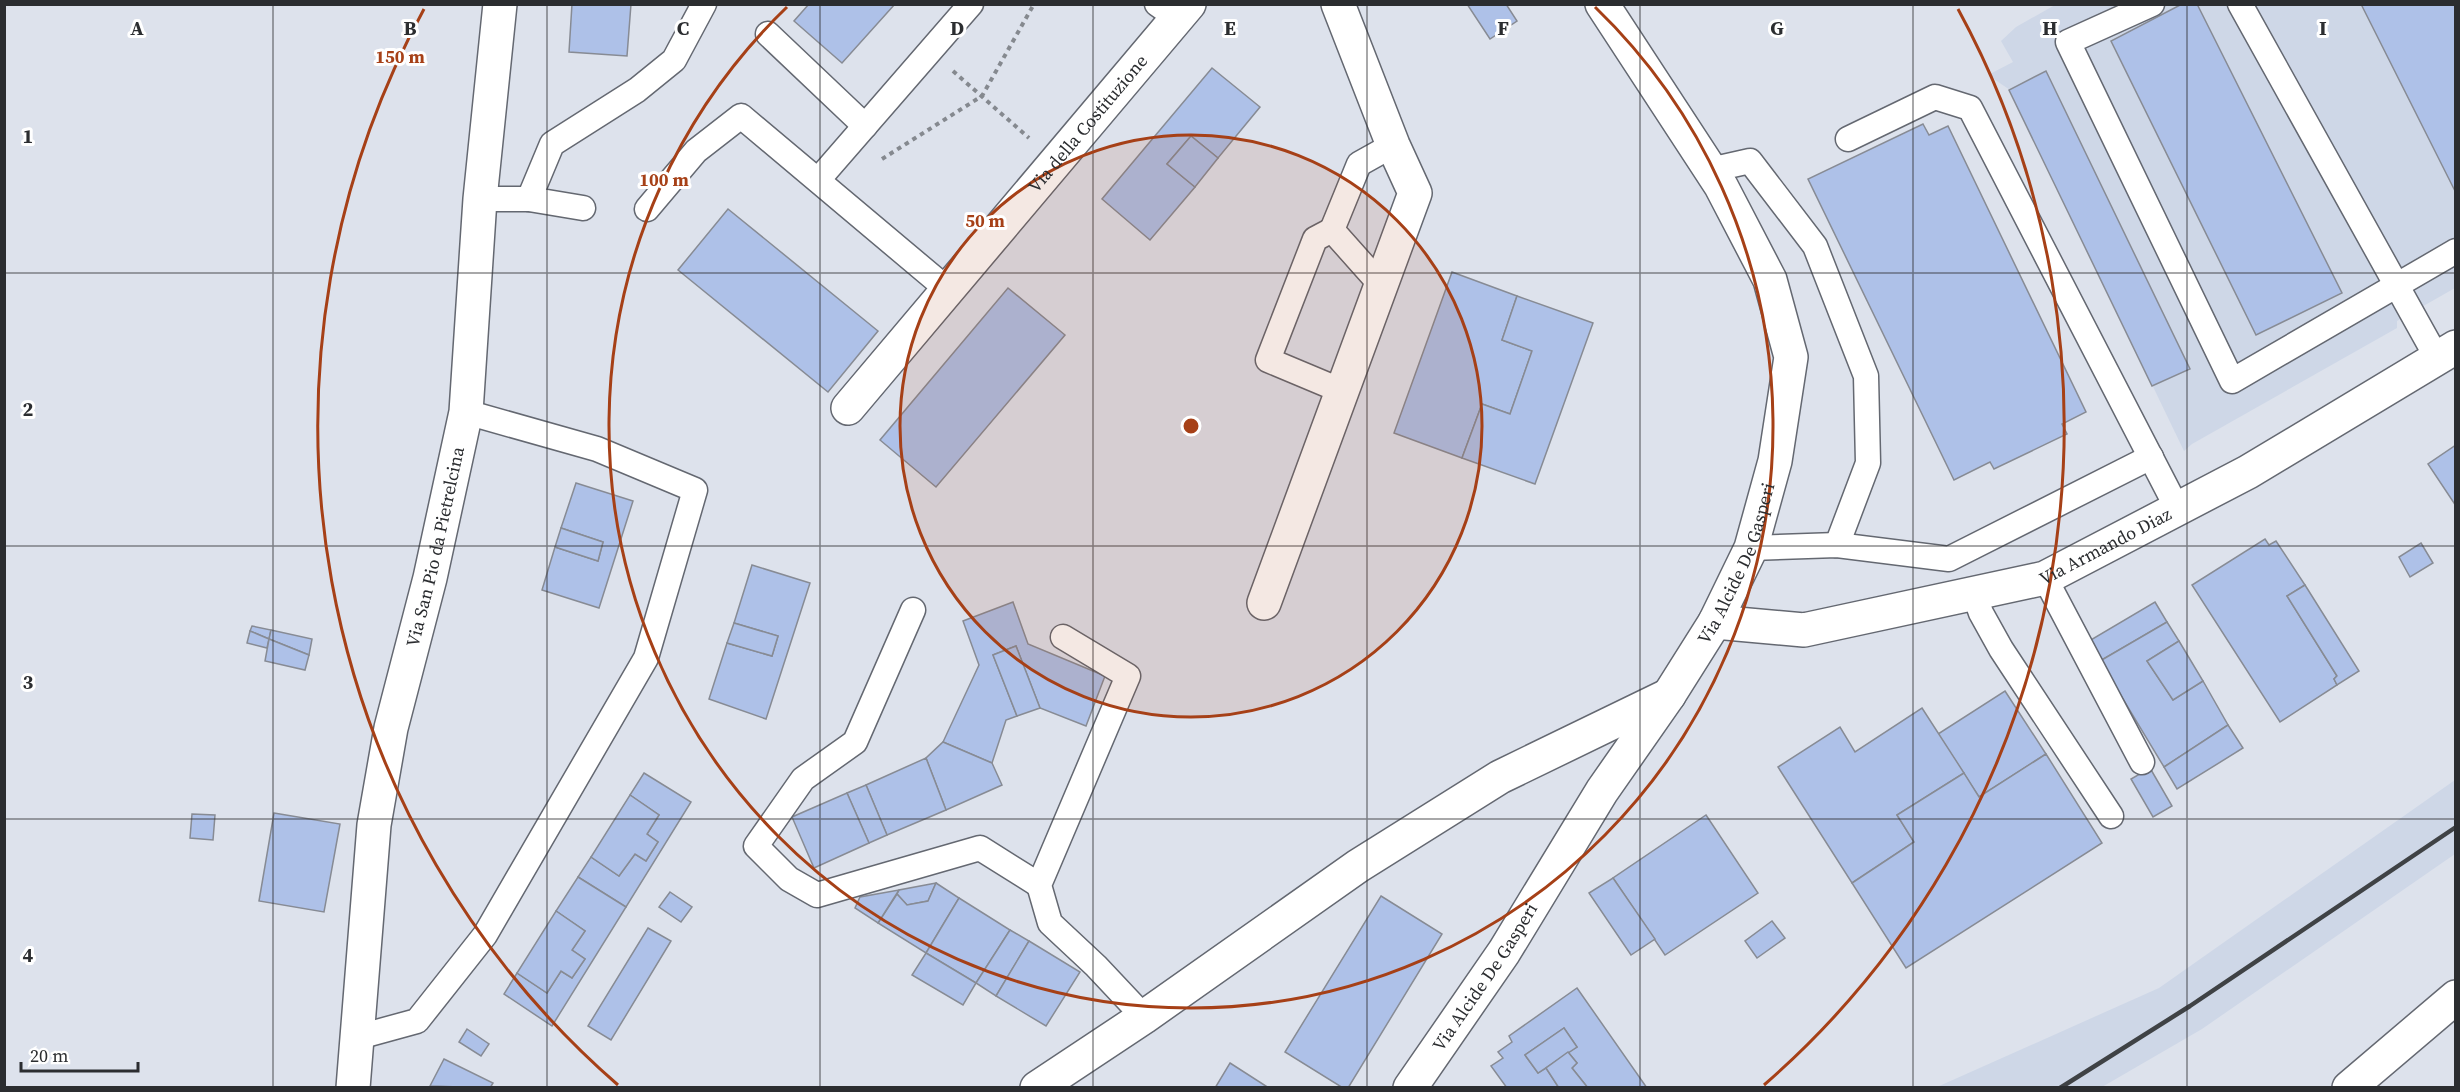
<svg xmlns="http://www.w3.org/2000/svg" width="2460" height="1092" font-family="'Source Serif 4',serif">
<rect width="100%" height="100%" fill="#dde2ec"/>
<g fill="#ced7e7">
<polygon points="2055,5 2455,5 2455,288 2397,321 2397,328 2192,444 2184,451 2010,90 1988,75 2013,62 2001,41 2016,27"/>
<polygon points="2455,780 2455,854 2202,1029 2102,1087 1937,1087 2159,988"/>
</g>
<g fill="#aec1e8" stroke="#878b94" stroke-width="1.5">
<polygon points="572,4 631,4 627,56 569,52"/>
<polygon points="809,4 895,4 842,63 794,21"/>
<polygon points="1467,4 1506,4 1517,21 1490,39"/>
<polygon points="2182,4 2197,4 2342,293 2256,335 2111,41"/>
<polygon points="2361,4 2456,4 2456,193"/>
<polygon points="1212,68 1260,107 1218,158 1191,136 1167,164 1195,187 1150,240 1102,199"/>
<polygon points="2046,71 2190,369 2152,386 2009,90"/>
<polygon points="1923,124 1929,135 1948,126 2086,412 2062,424 2067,434 1994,469 1990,462 1954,480 1808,179"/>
<polygon points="1191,136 1218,158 1195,187 1167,164"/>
<polygon points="728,209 878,331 828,392 678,270"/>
<polygon points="1452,272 1517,296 1502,340 1532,351 1510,414 1482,404 1462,458 1394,433"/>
<polygon points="1008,288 1065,335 936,487 880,440"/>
<polygon points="1517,296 1593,323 1535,484 1462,458 1482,404 1510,414 1532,351 1502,340"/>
<polygon points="2456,445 2456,506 2428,464"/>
<polygon points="576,483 633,501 599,608 542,590 555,547 598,561 603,542 561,528"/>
<polygon points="561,528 603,542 598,561 555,547"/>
<polygon points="2265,539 2269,545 2276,541 2305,585 2287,596 2337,676 2334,679 2337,685 2280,722 2192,585"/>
<polygon points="2421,543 2433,563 2410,577 2399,557"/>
<polygon points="752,565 810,583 766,719 709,699 727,643 772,656 778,636 734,623"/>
<polygon points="2305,585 2359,671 2337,685 2334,679 2337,676 2287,596"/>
<polygon points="1013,602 1028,644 1105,676 1086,726 1040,708 1016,646 993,655 1017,716 1006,720 992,763 943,742 979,665 963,621"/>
<polygon points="2155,602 2167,622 2100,661 2089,641"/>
<polygon points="2167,622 2179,641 2147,661 2173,700 2203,681 2228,725 2164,767 2100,661"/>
<polygon points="734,623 778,636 772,656 727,643"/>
<polygon points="252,626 271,630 269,639 250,631"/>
<polygon points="271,630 312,639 309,655 269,639"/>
<polygon points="250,631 269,639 267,648 247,643"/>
<polygon points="269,639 309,655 305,670 265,661"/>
<polygon points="2179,641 2203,681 2173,700 2147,661"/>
<polygon points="1016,646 1040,708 1017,716 993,655"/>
<polygon points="2005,691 2046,754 1979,797 1938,734"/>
<polygon points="1922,708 1964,773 1897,815 1914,842 1852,883 1778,767 1840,727 1855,752"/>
<polygon points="2228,725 2243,748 2177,789 2164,767"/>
<polygon points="943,742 992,763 1002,785 946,810 926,758"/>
<polygon points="2046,754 2102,843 1906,968 1852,883 1914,842 1897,815 1964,773 1979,797"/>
<polygon points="926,758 946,810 887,835 866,785"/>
<polygon points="2150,768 2172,806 2153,817 2131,779"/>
<polygon points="644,773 691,802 626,907 578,877 591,857 619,876 635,854 646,861 658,842 647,834 659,815 630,795"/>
<polygon points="866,785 887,835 869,843 847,793"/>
<polygon points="847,793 869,843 814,868 792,817"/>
<polygon points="630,795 659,815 647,834 658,842 646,861 635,854 619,876 591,857"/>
<polygon points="274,813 340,824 324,912 259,901"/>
<polygon points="192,814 215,815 213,840 190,838"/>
<polygon points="1706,815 1758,893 1665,955 1613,878"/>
<polygon points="578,877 626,907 552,1026 504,994 517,973 547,993 561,971 572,978 585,959 572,950 585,931 556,911"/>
<polygon points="1613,878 1655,939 1631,955 1589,893"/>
<polygon points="936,883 928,901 907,905 897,894 899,890"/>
<polygon points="936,883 959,898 926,953 878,923 897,894 907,905 928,901"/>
<polygon points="899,890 878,923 855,908 860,897"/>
<polygon points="670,892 692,907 681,922 659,907"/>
<polygon points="1381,896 1442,934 1348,1088 1343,1088 1285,1052"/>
<polygon points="959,898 1010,930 976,983 926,953"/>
<polygon points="556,911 585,931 572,950 585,959 572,978 561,971 547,993 517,973"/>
<polygon points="1772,921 1785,938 1757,958 1745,941"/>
<polygon points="648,928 671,941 611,1040 588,1026"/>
<polygon points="1010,930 1029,941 996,996 976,983"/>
<polygon points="1029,941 1080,972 1046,1026 996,996"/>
<polygon points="926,953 976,983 963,1005 912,975"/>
<polygon points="1577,988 1647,1088 1588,1088 1572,1068 1577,1063 1568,1052 1577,1047 1564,1028 1525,1055 1538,1073 1546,1068 1559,1088 1507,1088 1491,1066 1503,1058 1498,1052 1512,1042 1509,1036"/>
<polygon points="1564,1028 1577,1047 1538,1073 1525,1055"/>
<polygon points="467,1029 489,1044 481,1056 459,1042"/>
<polygon points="1568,1052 1577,1063 1572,1068 1588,1088 1559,1088 1546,1068"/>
<polygon points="444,1059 493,1083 490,1088 430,1086"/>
<polygon points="1230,1063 1269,1088 1215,1088"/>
</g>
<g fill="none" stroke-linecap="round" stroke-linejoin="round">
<g stroke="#646871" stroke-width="27">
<g id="service">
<polyline points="1157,4 1177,18"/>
<polyline points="2152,4 2068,42 2232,381 2456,251"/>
<polyline points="2240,4 2437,358"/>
<polyline points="768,34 865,126"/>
<polyline points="1848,139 1935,97 1970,108 2177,508"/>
<polyline points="1710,170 1750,161 1815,246 1866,376 1868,463 1837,545"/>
<polyline points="818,180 971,4"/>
<polyline points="480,199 529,199 583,208"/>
<polyline points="529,199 552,144 637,90 674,60 704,4"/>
<polyline points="647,209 696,151 741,116 948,290"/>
<polyline points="1332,230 1315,239 1268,360 1342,391"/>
<polyline points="1381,285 1332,230 1359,164 1393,145"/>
<polyline points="1751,548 1837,545 1949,559 2151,457"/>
<polyline points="2045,578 2142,762"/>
<polyline points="1974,593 1981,613 2001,649 2111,816"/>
<polyline points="913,610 855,742 803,779 756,846 789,879 817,895 980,848 1039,885"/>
<polyline points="1063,637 1128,676 1039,885 1050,923 1096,966 1144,1017"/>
<polyline points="355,1038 417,1021 485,935 646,658 695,490 597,449 466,412"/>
</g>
</g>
<g stroke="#646871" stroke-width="36">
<g id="minor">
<path id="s1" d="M848,408L1189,4"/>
<polyline points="1264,603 1415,193 1393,145 1338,4"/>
<path id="s2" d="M1715,622L1804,630L2045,578L2248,472L2456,347"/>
<path id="s3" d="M353,1088L374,825L391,728L430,578L466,412L480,199L500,4"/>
<polyline points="1037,1088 1144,1017 1358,866 1500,777 1669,695"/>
</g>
</g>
<g stroke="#646871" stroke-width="36">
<g id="secondary">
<path id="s4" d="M1410,1088L1504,952L1602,791L1669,695L1715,622L1751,548L1775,461L1791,357L1770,280L1721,186L1602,4"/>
</g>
</g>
<g stroke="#646871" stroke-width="36">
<polyline id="primary" points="2349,1088 2456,997"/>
</g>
<g stroke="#85898f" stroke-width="4" stroke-dasharray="4.5 4.5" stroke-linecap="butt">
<polyline points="953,71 1029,138"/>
<polyline points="882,159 982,96 1034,4"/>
</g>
<use href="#service" stroke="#fff" stroke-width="24"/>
<use href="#minor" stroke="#fff" stroke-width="33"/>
<use href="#secondary" stroke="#fff" stroke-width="33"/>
<use href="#primary" stroke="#fff" stroke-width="33"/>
<polyline stroke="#3f4245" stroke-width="4.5" points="2060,1088 2190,1006 2456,827"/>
</g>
<path fill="none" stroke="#2b2d30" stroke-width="1.5" stroke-opacity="0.55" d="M273,4V1088M547,4V1088M820,4V1088M1093,4V1088M1367,4V1088M1640,4V1088M1913,4V1088M2187,4V1088M4,273H2456M4,546H2456M4,819H2456"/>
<circle cx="1191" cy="426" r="291" fill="#a64017" fill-opacity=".12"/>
<g fill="none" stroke="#a64017" stroke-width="3">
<circle cx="1191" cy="426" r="291"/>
<path d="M1595 7A582 582 0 1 1 787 7"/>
<path d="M618 1085A873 873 0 0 1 424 9M1958 9A873 873 0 0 1 1764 1085"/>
</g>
<g text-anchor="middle" stroke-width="6" stroke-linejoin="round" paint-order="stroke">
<g font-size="18" fill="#2b2d30" stroke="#fff">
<text dy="6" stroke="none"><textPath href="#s1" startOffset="372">Via della Costituzione</textPath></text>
<text dy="6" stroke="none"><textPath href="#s2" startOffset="404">Via Armando Diaz</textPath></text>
<text dy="6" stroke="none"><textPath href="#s3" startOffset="549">Via San Pio da Pietrelcina</textPath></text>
<text dy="6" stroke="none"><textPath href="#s4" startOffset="620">Via Alcide De Gasperi</textPath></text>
<text dy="6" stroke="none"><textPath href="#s4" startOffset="134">Via Alcide De Gasperi</textPath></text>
</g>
</g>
<g font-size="20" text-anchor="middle" font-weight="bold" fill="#2b2d30" stroke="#fff" stroke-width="6" stroke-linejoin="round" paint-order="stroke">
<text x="137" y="35">A</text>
<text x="410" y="35">B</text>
<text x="683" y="35">C</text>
<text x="957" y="35">D</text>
<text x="1230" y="35">E</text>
<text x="1503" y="35">F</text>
<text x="1777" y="35">G</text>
<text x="2050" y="35">H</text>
<text x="2323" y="35">I</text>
<text x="28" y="143">1</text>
<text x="28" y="416">2</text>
<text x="28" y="689">3</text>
<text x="28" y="962">4</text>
</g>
<circle cx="1191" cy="426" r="9" fill="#a64017" stroke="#fff" stroke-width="3"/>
<g font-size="18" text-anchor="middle" font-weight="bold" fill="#a64017" stroke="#fff" stroke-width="6" stroke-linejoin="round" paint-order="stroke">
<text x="400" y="63">150 m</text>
<text x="664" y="186">100 m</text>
<text x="985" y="227">50 m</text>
</g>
<rect width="2460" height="1092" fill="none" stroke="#2b2d30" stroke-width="12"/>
<path d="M21 1062v9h117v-9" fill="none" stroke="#2b2d30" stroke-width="3"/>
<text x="30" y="1062" font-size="18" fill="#2b2d30" stroke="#ffffff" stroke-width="4.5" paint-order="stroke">20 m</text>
</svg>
